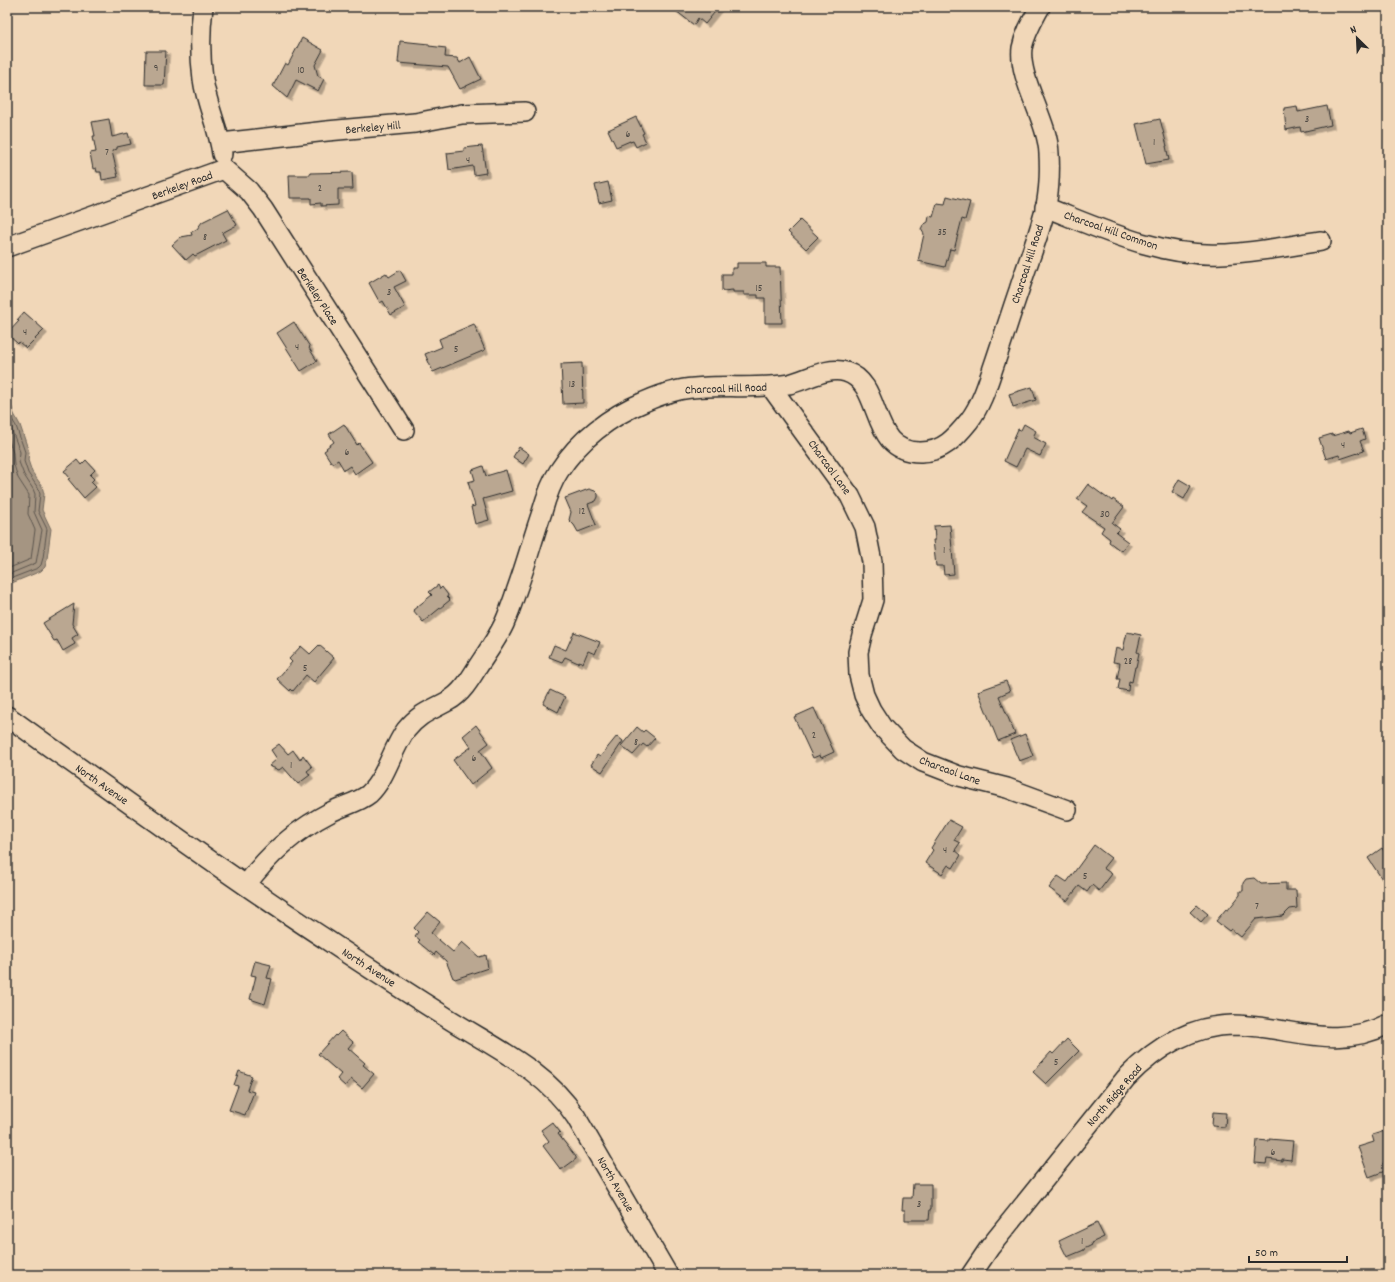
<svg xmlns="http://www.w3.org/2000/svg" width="1395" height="1282" font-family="Dekko,sans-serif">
<defs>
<filter id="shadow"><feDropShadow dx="3.5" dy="3.5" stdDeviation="0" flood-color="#0004"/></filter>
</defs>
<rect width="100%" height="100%" fill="#f1d7b8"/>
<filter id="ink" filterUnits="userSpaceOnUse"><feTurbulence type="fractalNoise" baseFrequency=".025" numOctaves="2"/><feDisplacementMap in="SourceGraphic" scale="8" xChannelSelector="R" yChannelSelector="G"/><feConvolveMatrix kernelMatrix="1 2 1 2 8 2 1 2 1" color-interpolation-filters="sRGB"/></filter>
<g filter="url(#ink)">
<polygon fill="#a59582" stroke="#746b5f" points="7,379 10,389 10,402 14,414 20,425 29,452 28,460 32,472 42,486 44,494 42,510 51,529 47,559 45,567 41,571 7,585"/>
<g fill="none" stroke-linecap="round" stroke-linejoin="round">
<g stroke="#5c554e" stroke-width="1">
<polyline points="7,404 10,416 16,426 25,452 24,461 28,473 38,488 40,494 38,511 47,529 43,558 41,565 38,568 7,580"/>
<polyline points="7,421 11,428 20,452 19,462 24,475 33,489 35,494 34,512 42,530 36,563 7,575"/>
<polyline points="7,434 13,453 14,465 18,478 29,495 28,514 35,530 31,559 7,569"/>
</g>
</g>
<g fill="#baa791" stroke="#2b2b2b" filter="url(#shadow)">
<polygon points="671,7 719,7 705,24 698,18 694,25"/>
<polygon points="302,38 323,50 315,65 318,76 324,79 318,91 296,80 287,98 273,86 285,63 288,65"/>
<polygon points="400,41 429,44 429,46 446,48 445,57 457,58 460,63 470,57 481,79 460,89 448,67 398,63"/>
<polygon points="146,51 166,51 164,85 145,85"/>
<polygon points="1297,106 1298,112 1327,106 1331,125 1301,132 1300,127 1286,130 1284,108"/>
<polygon points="636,117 644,133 642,134 646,142 636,147 633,141 630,142 630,141 616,147 608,130"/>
<polygon points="109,119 112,137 128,133 131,144 117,147 117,149 112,151 118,177 102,180 101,172 97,172 96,168 93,169 90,153 96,152 93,136 95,136 92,122"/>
<polygon points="1160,119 1167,146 1166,146 1169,160 1146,164 1136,124"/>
<polygon points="482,146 486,173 474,175 473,166 449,170 447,153 464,151 464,148"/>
<polygon points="352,172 353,189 338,189 338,205 321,206 321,203 311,204 311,198 290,198 289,175 310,175 310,173"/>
<polygon points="608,182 612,200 599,203 595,185"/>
<polygon points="947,196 970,202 965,220 962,219 954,250 950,249 945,267 918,261 924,234 921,229 923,225 928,222 929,216 933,217 937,203 945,204"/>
<polygon points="228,209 237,225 222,233 226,240 195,256 193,254 186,260 172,245 181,237 192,235 191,232 197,229 202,222"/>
<polygon points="800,220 818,237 806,249 788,232"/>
<polygon points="737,263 766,263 766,267 780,267 782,323 765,323 765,298 758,298 758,295 744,295 744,292 733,292 733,290 722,291 722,274 732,274 732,268 737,268"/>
<polygon points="400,270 406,281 394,287 405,307 391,315 383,301 380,303 369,283 386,273 389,277"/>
<polygon points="24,312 44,330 26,348 19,342 18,344 7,334 19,321 17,320"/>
<polygon points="294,322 310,347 309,348 317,361 301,371 277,333"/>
<polygon points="474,324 485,350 433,372 425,354 442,347 439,339"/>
<polygon points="582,363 583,403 563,404 561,364"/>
<polygon points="1032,387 1036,400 1013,407 1009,394"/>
<polygon points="344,424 357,445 359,443 372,462 355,474 350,466 344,470 338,460 333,463 331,462 324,451 327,449 326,448 334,442 329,434"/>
<polygon points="1024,424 1036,431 1033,437 1046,444 1040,456 1025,449 1016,467 1004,461 1018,429 1021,430"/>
<polygon points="1362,429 1365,439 1360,441 1364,451 1340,459 1339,455 1326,459 1319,438 1332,434 1332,436 1349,431 1350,433"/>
<polygon points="519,447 529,454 523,464 513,457"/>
<polygon points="77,460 81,465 86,460 95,470 90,475 94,479 91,482 96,487 84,498 68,479 70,478 64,471"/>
<polygon points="483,466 486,476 506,470 512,491 483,499 489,520 475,524 471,507 475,506 468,482 475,480 472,470"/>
<polygon points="1179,479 1191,486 1184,499 1172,492"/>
<polygon points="1088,484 1107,498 1107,497 1112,501 1113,499 1124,507 1112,523 1120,529 1116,533 1128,542 1121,551 1109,542 1110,539 1101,532 1104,527 1082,512 1087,506 1077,499"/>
<polygon points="589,489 595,491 598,494 598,497 596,501 588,504 596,525 578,532 574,525 569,520 571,512 565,498"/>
<polygon points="950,525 954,574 944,575 943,566 936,566 933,540 935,540 934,526"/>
<polygon points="438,585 440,589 442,587 448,595 447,597 450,600 423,622 413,610 432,595 429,592"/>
<polygon points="74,604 72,624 78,634 72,638 75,644 63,651 57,640 54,641 43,623"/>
<polygon points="574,632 600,642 595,654 588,651 583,663 579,661 578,663 565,657 562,662 549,657 554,645 566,650"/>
<polygon points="1127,632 1141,635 1137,652 1139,653 1136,667 1135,667 1132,682 1129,681 1128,691 1118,689 1120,679 1117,679 1120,663 1113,662 1116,648 1123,650"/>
<polygon points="319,645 334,658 314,682 306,675 293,691 291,689 290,691 277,679 292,662 289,659 301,646 310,654"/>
<polygon points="1006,681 1010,691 999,696 1015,734 998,741 978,691"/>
<polygon points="550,690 565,697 558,712 543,704"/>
<polygon points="814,708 834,752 821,758 820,755 813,758 794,717"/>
<polygon points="476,725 489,743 480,750 492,768 471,785 453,760 471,747 463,736"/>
<polygon points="637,727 643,732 645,730 655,738 647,747 643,744 633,755 621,746"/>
<polygon points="1025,734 1033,756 1019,761 1010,740"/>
<polygon points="617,736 623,741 602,772 591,765 597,755 600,757"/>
<polygon points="279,744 288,754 293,750 300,760 303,755 312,767 307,771 310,775 298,784 283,767 279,770 269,766 277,759 271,750"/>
<polygon points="949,820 962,827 954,840 960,843 955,850 961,855 953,868 948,865 942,874 925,863 933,850 931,848"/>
<polygon points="1094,845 1111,858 1103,868 1112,874 1099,891 1092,885 1087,892 1079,886 1067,901 1049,888 1058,876 1067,882"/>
<polygon points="1382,848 1384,851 1388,848 1388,888 1368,858"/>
<polygon points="1254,878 1261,884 1286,883 1286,890 1296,890 1297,908 1290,909 1283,916 1256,919 1241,937 1231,929 1229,931 1216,921 1226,909 1228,910 1240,895 1240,891 1243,891 1243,883 1246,879"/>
<polygon points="1197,905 1208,914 1201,922 1190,912"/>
<polygon points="428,912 440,922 431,933 453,952 462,942 479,957 486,955 488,968 455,979 454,978 453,978 446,961 436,952 434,955 418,942 420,940 415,936 418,932 414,928"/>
<polygon points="255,961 271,965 267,978 272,979 265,1004 250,999 256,976 251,975"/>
<polygon points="341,1031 353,1042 348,1048 365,1063 363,1065 374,1074 362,1088 351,1079 345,1086 337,1079 341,1074 318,1054 335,1035 336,1036"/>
<polygon points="1067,1039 1079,1051 1046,1084 1033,1072 1051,1052 1053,1054"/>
<polygon points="239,1071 252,1076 247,1090 254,1092 245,1115 229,1110 238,1086 234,1085"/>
<polygon points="1213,1112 1226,1113 1225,1127 1212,1126"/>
<polygon points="552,1122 560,1132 558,1134 576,1157 576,1159 561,1170 543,1146 549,1141 541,1130"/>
<polygon points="1388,1130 1388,1162 1383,1163 1385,1171 1369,1177 1358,1147 1374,1142 1372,1135"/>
<polygon points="1269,1139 1293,1141 1291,1160 1282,1159 1282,1161 1267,1159 1266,1164 1255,1163 1257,1140 1269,1141"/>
<polygon points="913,1184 931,1184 931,1209 930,1209 929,1220 905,1220 905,1210 902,1210 903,1198 912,1198"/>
<polygon points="1097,1223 1104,1237 1091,1243 1092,1245 1084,1249 1084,1250 1067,1257 1059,1241"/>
</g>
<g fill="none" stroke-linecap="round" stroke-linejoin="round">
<g stroke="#2b2b2b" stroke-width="22">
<g id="minor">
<path d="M203,7C200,30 200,56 203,79C206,104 219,128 222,154"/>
<polyline points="221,143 327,131 415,123 462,114 525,112"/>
<polyline points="224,169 249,191 263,209 404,430"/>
<path d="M1045,207C1101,229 1160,257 1221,254C1254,253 1288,246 1321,241"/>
<polyline points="7,247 224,169"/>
<polyline points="771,387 850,496 865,527 872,562 873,600 862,635 858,652 859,675 864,695 871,710 882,727 903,749 923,762 959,776 1007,788 1067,810"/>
<path d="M7,716L50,747C142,812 233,879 327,940C367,967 408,993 449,1019C495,1048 546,1071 576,1117L668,1275"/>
<path d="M246,885C268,855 296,830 329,813C341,806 358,803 369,794C386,778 392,749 406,730C420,713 430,711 448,701C461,694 469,681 477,668C486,654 497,639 504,624C509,613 513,601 517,589C526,564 533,538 542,512C546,498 551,483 559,471C579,440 610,416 644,402C655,397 666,393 679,390C715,383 753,390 789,384C807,380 827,366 846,372C885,384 867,453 921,452C943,452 956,437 969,421C981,405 987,386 993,368C1002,342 1010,316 1019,290C1027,264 1040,233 1046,206C1049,190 1050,171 1049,154C1048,120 1018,79 1022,48C1025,33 1033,20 1040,7"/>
<path d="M971,1275L990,1247L1126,1078C1155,1048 1189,1026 1232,1025C1287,1025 1334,1052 1388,1024"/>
</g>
</g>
<use href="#minor" stroke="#f1d7b8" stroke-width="19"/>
</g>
</g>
<g text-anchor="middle" stroke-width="3.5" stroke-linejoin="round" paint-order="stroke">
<g font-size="10" fill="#4f4a44">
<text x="156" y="71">9</text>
<text x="301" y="73">10</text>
<text x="1307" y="122">3</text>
<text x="628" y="137">6</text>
<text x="1154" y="145">1</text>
<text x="107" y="155">7</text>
<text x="468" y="163">4</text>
<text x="320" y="191">2</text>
<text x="942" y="235">35</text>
<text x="205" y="240">8</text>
<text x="759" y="291">15</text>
<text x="389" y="295">3</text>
<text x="25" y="335">4</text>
<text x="297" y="350">4</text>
<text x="456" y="352">5</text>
<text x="572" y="387">13</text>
<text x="1343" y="448">4</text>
<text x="347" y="455">6</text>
<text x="582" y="514">12</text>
<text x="1105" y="517">30</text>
<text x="944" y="553">1</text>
<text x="1128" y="664">28</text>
<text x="305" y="671">5</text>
<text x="814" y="738">2</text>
<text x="636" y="745">8</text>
<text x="474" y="761">6</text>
<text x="291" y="768">1</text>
<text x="945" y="853">4</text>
<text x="1085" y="879">5</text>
<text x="1257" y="909">7</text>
<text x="1056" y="1065">5</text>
<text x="1273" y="1155">6</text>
<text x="919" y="1207">3</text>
<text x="1082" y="1244">1</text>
</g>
<g font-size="12" fill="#2b2b2b" stroke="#f1d7b8">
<text transform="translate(373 127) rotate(-5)" y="4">Berkeley Hill</text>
<text transform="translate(182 185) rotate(-20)" y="4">Berkeley Road</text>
<text transform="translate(1111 230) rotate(19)" y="4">Charcoal Hill Common</text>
<text transform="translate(1027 264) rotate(-72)" y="4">Charcoal Hill Road</text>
<text transform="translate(318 296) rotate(57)" y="4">Berkeley Place</text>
<text transform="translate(726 388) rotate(-2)" y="4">Charcoal Hill Road</text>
<text transform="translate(830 467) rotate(54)" y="4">Charcaol Lane</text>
<text transform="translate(950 770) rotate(20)" y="4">Charcaol Lane</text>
<text transform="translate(102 784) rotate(35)" y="4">North Avenue</text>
<text transform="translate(369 967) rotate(33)" y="4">North Avenue</text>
<text transform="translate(1114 1095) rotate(-49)" y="4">North Ridge Road</text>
<text transform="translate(616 1184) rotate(60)" y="4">North Avenue</text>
</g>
</g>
<rect width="1395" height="1282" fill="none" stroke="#f1d7b8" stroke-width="24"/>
<rect x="12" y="12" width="1371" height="1258" fill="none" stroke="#2b2b2b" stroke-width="1.5" filter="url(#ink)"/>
<g transform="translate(1357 38) rotate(336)" stroke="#f1d7b8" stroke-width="3" paint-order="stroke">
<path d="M0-3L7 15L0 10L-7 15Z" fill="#2b2b2b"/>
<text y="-6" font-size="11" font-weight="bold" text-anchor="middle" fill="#2b2b2b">N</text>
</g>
<path d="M1249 1256v6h98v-6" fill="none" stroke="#2b2b2b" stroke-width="2"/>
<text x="1255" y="1256" font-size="12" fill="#2b2b2b" stroke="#f1d7b8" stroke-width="3" paint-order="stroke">50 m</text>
</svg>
